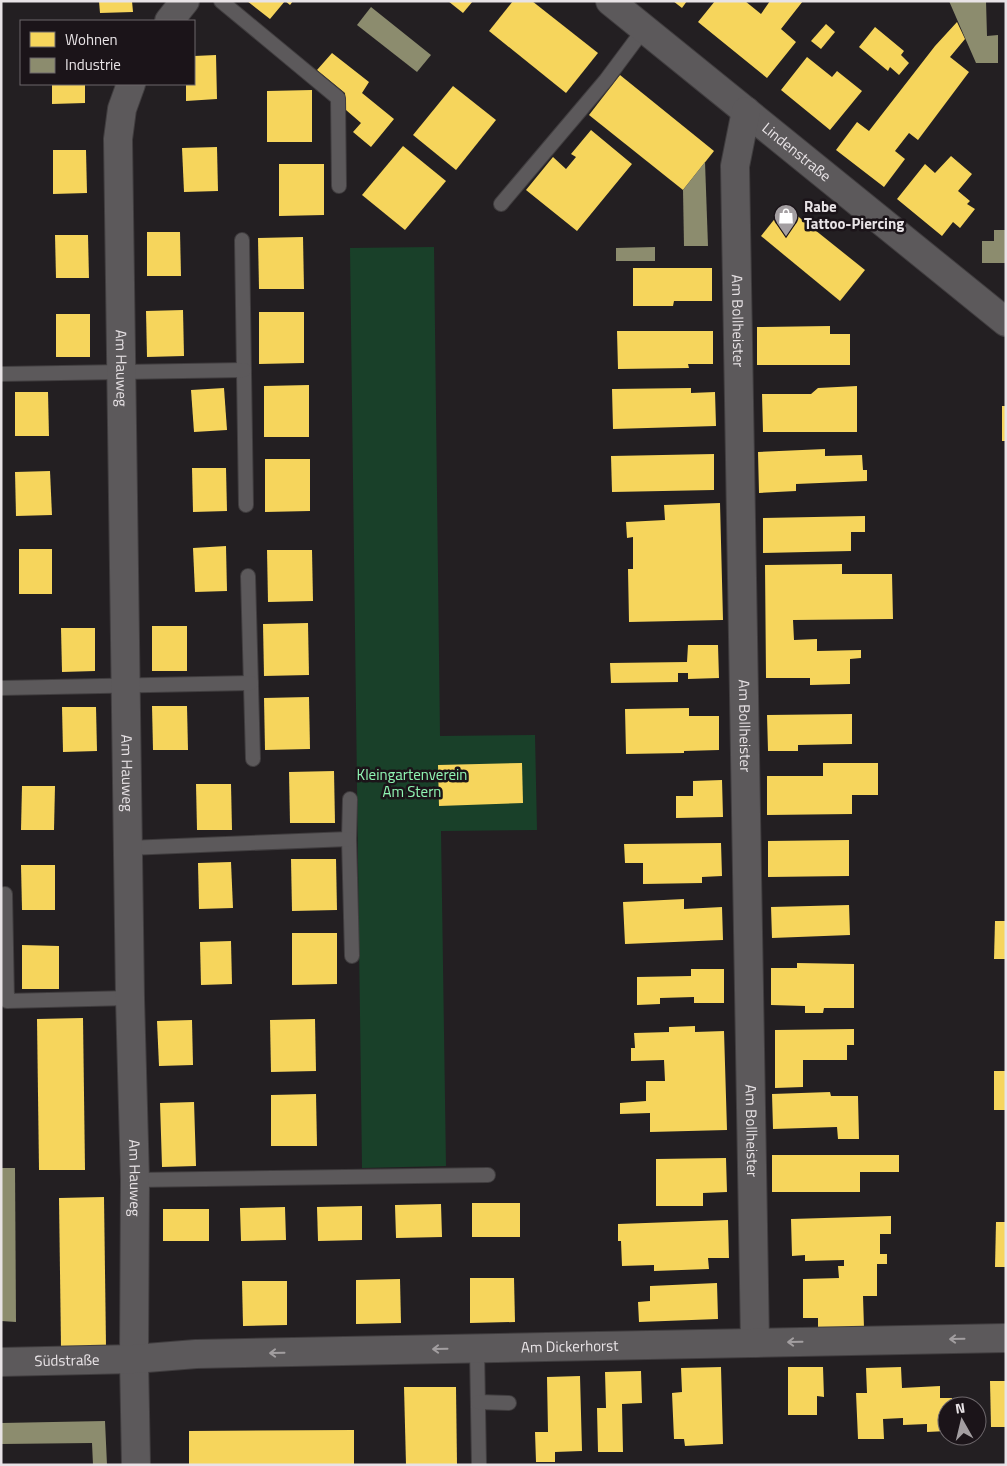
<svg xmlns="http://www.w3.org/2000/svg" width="1007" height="1466" font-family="'Titillium Web',sans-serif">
<rect width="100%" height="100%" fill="#231f22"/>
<polygon fill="#194029" points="434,247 440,736 535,735 537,830 441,831 446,1166 362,1168 350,248"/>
<g fill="#f6d55c">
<polygon points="99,1 132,1 133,12 100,13"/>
<polygon points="247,1 293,1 290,5 285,1 270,19"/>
<polygon points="448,1 473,1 463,13"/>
<polygon points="513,1 532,1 598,53 566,93 489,31"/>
<polygon points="673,1 687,1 682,8"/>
<polygon points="715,1 745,1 761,14 770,1 803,1 781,29 796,42 767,78 698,22"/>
<polygon points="957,22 965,39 950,57 969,72 918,140 909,133 895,151 905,159 884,187 836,150 857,122 869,131 935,46"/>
<polygon points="826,24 835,32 821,49 811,41"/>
<polygon points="875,27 904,51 901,55 909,63 899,75 890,67 888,71 859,47"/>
<polygon points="332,53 369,82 362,93 394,119 371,147 353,132 361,123 346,110 345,93 317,70"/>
<polygon points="216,55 217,99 186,101 186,84 194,84 194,56"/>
<polygon points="807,57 832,77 837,71 862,91 830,130 781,90"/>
<polygon points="620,75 714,151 683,190 589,115"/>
<polygon points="52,84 85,84 85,103 52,104"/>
<polygon points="453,86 496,120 456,170 413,135"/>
<polygon points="312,90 312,142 267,142 267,91"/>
<polygon points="591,130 632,164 577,231 526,190 553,157 566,169 576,157 571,154"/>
<polygon points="403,146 446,181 405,230 362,195"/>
<polygon points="217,147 218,191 184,192 182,148"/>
<polygon points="53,150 86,150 87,193 53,194"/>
<polygon points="951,156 972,174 958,191 970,201 967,204 975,209 960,228 953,222 942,236 897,199 925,164 935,173"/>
<polygon points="279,164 324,164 324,215 279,216"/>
<polygon points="785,206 865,270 840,301 761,236"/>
<polygon points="147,232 180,232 181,276 147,276"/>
<polygon points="55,235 88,235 89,278 56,278"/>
<polygon points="303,237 304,289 259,289 258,238"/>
<polygon points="633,268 712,268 712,301 674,301 673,306 633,306"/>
<polygon points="183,310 184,356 147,357 146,311"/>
<polygon points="259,312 304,312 304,363 259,364"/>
<rect x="56" y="314" width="34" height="43"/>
<polygon points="830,326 830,334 850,334 850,365 757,365 757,327"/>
<polygon points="617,331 713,331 713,364 688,364 689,368 618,369"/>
<polygon points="309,385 309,437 264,437 264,386"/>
<polygon points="857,386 857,432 763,432 762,394 811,394 818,388"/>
<polygon points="224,388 227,430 194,432 191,390"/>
<polygon points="691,388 691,393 715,392 716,426 613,429 612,389"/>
<polygon points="15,392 48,392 49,436 15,436"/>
<rect x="1002" y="406" width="4" height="35"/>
<polygon points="825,449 825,456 862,455 863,470 867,470 867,481 796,484 796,491 759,493 758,452"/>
<polygon points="714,454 714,490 612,492 611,456"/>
<polygon points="265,459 310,459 310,511 265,512"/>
<polygon points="192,468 226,468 227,511 193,512"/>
<polygon points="50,471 52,515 16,516 15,472"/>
<polygon points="720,503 723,620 629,622 628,569 633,569 633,537 627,538 626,522 665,520 664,505"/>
<polygon points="865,516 865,532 851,532 851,551 763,553 763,518"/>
<polygon points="226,546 227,591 195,592 193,548"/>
<rect x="19" y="549" width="33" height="45"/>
<polygon points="267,550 312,550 313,601 268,602"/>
<polygon points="842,564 842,574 892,574 893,619 793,620 794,640 817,639 817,651 861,650 861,658 850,659 850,684 810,685 810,678 766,678 765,565"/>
<polygon points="308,623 309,675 264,676 263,624"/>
<rect x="152" y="626" width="35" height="45"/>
<polygon points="61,628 95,628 95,671 62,672"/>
<polygon points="688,645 718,645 719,678 688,679 688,673 678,673 678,682 611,683 610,663 687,662"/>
<polygon points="309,697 310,749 265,750 264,698"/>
<polygon points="152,706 187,706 188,750 153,750"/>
<polygon points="62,707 96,707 97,751 63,752"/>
<polygon points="689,708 689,716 719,716 719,750 684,751 684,753 626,754 625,709"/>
<polygon points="852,714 852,744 798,745 798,751 768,751 767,715"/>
<polygon points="522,763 523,803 439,806 438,765"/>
<polygon points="823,763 878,763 878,795 852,795 852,814 767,815 767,776 823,776"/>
<polygon points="334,771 335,823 290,823 289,772"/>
<polygon points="722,780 723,817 676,818 676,796 693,796 693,781"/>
<polygon points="196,784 231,784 232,830 197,830"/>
<polygon points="22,786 55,786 54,830 21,830"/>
<polygon points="849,840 849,876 768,877 768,841"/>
<polygon points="721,843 722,876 702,877 702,883 643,884 643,863 625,863 624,844"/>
<polygon points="291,859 336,859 337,910 292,911"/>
<polygon points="231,862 233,908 199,909 198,863"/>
<polygon points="21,865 55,865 55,910 22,910"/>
<polygon points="684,899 684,909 722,907 723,940 625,944 623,902"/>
<polygon points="849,905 850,935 772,938 771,907"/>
<polygon points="995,921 1006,921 1006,959 994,959"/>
<polygon points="292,933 337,933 337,984 292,985"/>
<polygon points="231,941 232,984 201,985 200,942"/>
<polygon points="22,945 59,946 59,989 22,989"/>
<polygon points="797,963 854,964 854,1008 824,1008 823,1013 805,1013 805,1006 771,1005 771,968 797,968"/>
<polygon points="691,969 724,969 724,1003 694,1003 694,997 660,998 660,1004 637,1005 637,977 691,976"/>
<polygon points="83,1018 85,1170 39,1170 37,1019"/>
<polygon points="315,1019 316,1071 271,1072 270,1020"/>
<polygon points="192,1020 193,1065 159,1066 157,1021"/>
<polygon points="695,1026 695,1032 724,1031 727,1130 650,1132 650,1113 620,1114 620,1103 646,1101 646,1081 665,1081 664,1060 631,1061 631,1048 635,1048 634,1033 669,1032 669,1027"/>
<polygon points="854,1029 854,1045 847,1045 847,1060 803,1060 803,1087 775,1088 775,1030"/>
<rect x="994" y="1071" width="12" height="39"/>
<polygon points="830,1092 831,1096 858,1096 859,1139 838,1139 837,1127 773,1129 772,1094"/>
<polygon points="316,1094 317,1146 271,1146 271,1095"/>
<polygon points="194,1102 196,1166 162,1167 160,1103"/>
<polygon points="772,1155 899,1155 899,1172 860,1172 860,1192 772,1192"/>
<polygon points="726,1158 727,1192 703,1193 703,1206 656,1206 656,1159"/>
<polygon points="104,1197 106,1346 61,1347 59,1198"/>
<rect x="472" y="1203" width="48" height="34"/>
<polygon points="441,1204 442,1237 396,1238 395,1205"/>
<polygon points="362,1206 362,1240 318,1241 317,1207"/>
<polygon points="285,1207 286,1240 241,1241 240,1208"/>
<rect x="163" y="1209" width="46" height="32"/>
<polygon points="891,1216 891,1234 880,1234 880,1254 887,1254 887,1264 877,1264 877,1296 863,1296 864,1328 818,1329 818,1318 803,1318 803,1279 839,1278 838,1266 844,1266 844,1260 805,1261 805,1255 792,1256 791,1219"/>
<polygon points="728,1220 729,1258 708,1258 709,1269 654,1271 654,1265 622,1266 621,1241 618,1241 618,1224"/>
<polygon points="996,1222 1006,1222 1006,1267 995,1267"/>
<polygon points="470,1278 514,1278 515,1322 470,1323"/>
<polygon points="400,1279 401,1323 356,1324 356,1280"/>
<polygon points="242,1281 287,1281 287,1325 243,1326"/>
<polygon points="717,1283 718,1319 639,1322 638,1302 650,1301 650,1286"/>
<polygon points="721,1367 723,1444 685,1446 684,1439 674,1439 672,1393 682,1392 681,1368"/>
<polygon points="788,1367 823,1367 824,1397 817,1396 817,1415 788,1415"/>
<polygon points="901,1367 902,1388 940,1386 940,1398 952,1398 952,1406 947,1406 947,1431 927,1432 927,1424 903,1425 903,1418 883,1419 884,1439 858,1439 856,1393 867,1393 866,1368"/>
<polygon points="641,1371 642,1403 622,1404 623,1452 598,1452 597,1408 606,1408 605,1372"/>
<polygon points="580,1376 582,1451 555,1452 555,1462 536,1462 535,1432 548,1432 547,1377"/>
<polygon points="990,1381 1006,1381 1006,1427 991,1427"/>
<polygon points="404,1387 456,1387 457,1465 406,1465"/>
<polygon points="354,1430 354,1465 189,1465 189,1431"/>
</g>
<g fill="#8c8c6e">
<polygon points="949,1 986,1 987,36 998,35 998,63 976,63"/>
<polygon points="371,7 431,55 417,72 357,25"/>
<polygon points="705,162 708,246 684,246 683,190"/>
<polygon points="994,230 1006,230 1006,263 982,263 982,241 994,241"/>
<polygon points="655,247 655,261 616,261 616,248"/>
<polygon points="1,1168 15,1168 16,1322 1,1321"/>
<polygon points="105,1421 107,1465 93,1465 92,1443 1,1444 1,1423"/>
</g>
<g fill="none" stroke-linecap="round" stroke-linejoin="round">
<g stroke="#403d3f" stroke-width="16">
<g id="lane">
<polyline points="221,1 338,98 339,186"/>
<polyline points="501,204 606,80 644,29"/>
<polyline points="242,240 246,505"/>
<polyline points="1,374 244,370"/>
<polyline points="248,576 253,759"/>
<polyline points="1,688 251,683"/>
<polyline points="350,799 349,839 352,956"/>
<polyline points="128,848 349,839"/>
<polyline points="5,894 7,1001 130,998"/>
<polyline points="135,1180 488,1175"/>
<polyline points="477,1349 479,1465"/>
<polyline points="478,1402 509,1403"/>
</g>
</g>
<g stroke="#403d3f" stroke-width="30">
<g id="street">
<path id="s1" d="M610,1L1006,322"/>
<polyline points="169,21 185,1"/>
<path id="s2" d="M131,84L122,109L118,139L130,998L135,1180L134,1359L136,1465"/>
<path id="s3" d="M746,111L735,166L755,1343"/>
<path id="s4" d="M1,1362L134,1359L196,1354L1006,1338"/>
</g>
</g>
<use href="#lane" stroke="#5c595b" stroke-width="14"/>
<use href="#street" stroke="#5c595b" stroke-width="28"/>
</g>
<defs><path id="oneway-shaft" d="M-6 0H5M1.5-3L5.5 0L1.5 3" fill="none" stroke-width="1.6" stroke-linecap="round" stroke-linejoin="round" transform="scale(1.25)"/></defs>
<g stroke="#a29ea0">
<use href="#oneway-shaft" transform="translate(957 1339) rotate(179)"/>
<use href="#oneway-shaft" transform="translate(795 1342) rotate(179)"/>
<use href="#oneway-shaft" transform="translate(440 1349) rotate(179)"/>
<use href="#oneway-shaft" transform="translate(277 1353) rotate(179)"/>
</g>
<defs>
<g id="shop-pin" transform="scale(1.25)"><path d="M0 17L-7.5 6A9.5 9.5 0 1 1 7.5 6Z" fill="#a39ea1" stroke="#1b1419"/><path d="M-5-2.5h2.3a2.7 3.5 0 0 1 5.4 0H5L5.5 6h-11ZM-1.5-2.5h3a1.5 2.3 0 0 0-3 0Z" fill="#fff"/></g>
</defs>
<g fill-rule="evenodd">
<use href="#shop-pin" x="786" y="216"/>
</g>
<g text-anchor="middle" stroke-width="5" stroke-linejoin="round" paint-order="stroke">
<g font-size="15" fill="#e8e3e6" stroke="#1b1419">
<text dy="5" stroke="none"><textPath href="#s1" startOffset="240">Lindenstraße</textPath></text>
<text dy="5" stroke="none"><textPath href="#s3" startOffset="211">Am Bollheister</textPath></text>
<text dy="5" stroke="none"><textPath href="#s2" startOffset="286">Am Hauweg</textPath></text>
<text dy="5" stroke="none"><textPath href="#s3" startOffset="616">Am Bollheister</textPath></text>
<text dy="5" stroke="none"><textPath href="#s2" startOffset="691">Am Hauweg</textPath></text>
<text dy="5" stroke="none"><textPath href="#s3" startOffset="1021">Am Bollheister</textPath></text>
<text dy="5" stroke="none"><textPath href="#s2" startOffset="1096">Am Hauweg</textPath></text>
<text dy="5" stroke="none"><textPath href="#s4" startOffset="569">Am Dickerhorst</textPath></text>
<text dy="5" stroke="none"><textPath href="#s4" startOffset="66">Südstraße</textPath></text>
</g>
<g font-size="15" font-weight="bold" fill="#e8e3e6" stroke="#1b1419" text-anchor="start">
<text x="804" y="212">Rabe<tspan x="804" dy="17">Tattoo-Piercing</tspan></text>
</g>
<g font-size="15" fill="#90f5b3" stroke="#1b1419">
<text x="412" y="780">Kleingartenverein<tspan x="412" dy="17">Am Stern</tspan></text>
</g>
</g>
<rect width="1007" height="1466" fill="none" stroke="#e8e3e6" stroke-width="5"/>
<rect x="20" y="20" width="175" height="65" fill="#1b1419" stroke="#6d676b"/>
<rect x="30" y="32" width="25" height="15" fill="#f6d55c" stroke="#6d676b"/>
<text x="65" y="45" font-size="15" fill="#e8e3e6">Wohnen</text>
<rect x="30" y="58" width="25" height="15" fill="#8c8c6e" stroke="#6d676b"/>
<text x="65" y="70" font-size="15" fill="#e8e3e6">Industrie</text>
<g transform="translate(962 1421) rotate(352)"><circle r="24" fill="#1b1419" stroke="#6d676b"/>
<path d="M0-4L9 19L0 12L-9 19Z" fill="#a39ea1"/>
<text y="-8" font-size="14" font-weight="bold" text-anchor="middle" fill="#e8e3e6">N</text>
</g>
</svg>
